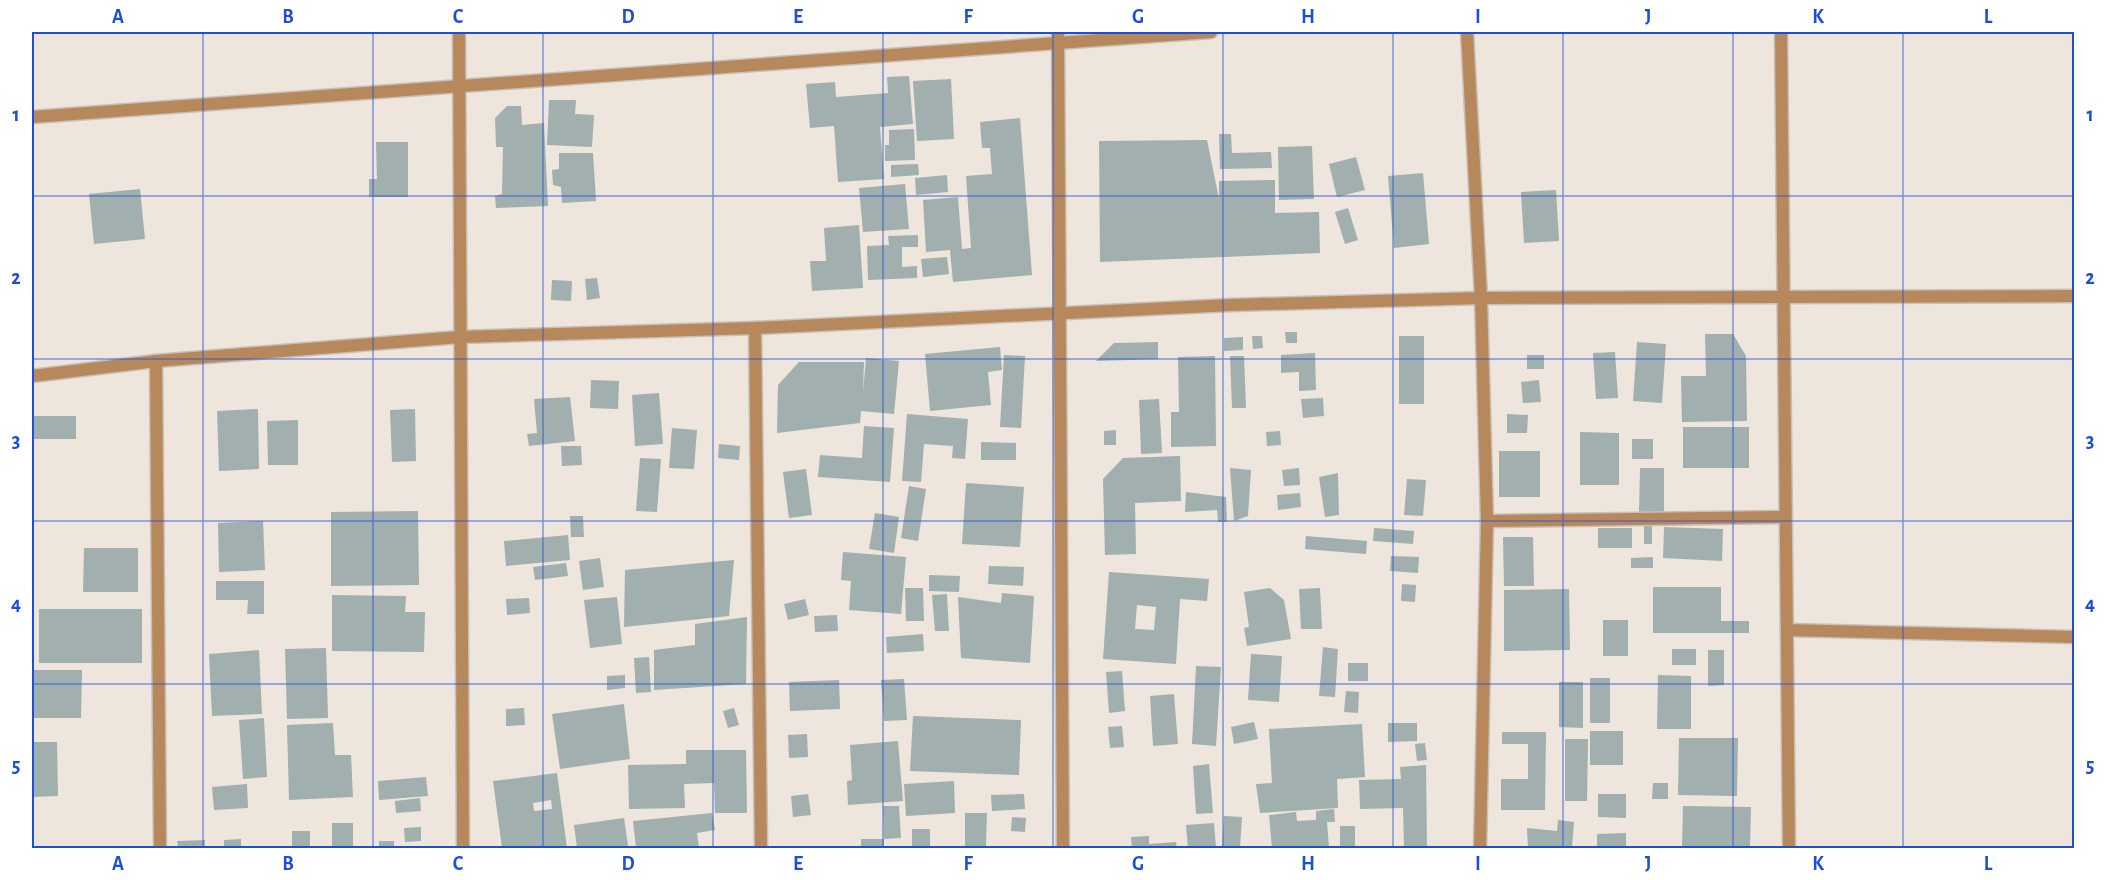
<svg xmlns="http://www.w3.org/2000/svg" width="2106" height="880" font-family="'Alegreya Sans',sans-serif">
<rect width="100%" height="100%" fill="#eee5dd"/>
<g fill="#a1afae" fill-rule="evenodd">
<polygon points="909,76 913,124 880,127 884,179 838,182 834,126 810,128 806,84 835,82 836,97 888,93 887,77"/>
<polygon points="951,79 954,139 917,141 913,81"/>
<polygon points="549,100 576,100 575,114 594,115 592,147 547,145"/>
<polygon points="507,106 521,106 522,125 544,123 548,206 496,208 495,196 502,194 503,147 496,147 495,118"/>
<polygon points="1020,118 1032,275 953,282 950,250 926,252 923,200 958,197 962,249 971,248 966,176 992,174 990,148 982,148 980,122"/>
<polygon points="914,129 915,160 885,161 885,145 889,145 889,130"/>
<polygon points="1219,134 1231,134 1232,153 1271,152 1272,168 1220,169"/>
<polygon points="1207,140 1219,199 1219,181 1275,180 1275,213 1319,212 1320,253 1100,262 1099,141"/>
<polygon points="376,142 408,142 408,197 369,197 369,179 377,179"/>
<polygon points="1312,146 1314,199 1279,200 1278,147"/>
<polygon points="559,153 593,153 596,201 562,203 561,187 553,185 552,170 559,169"/>
<polygon points="1356,157 1365,190 1337,197 1329,164"/>
<polygon points="918,164 919,175 891,177 891,165"/>
<polygon points="1423,173 1429,244 1394,248 1388,176"/>
<polygon points="947,175 948,192 916,195 915,178"/>
<polygon points="905,184 909,229 863,232 859,188"/>
<polygon points="140,189 145,239 94,244 89,194"/>
<polygon points="1556,190 1559,241 1524,243 1521,192"/>
<polygon points="1348,208 1358,240 1345,244 1335,212"/>
<polygon points="859,225 863,288 812,291 810,261 826,261 824,228"/>
<polygon points="918,235 918,247 902,247 902,267 917,266 917,278 868,280 867,246 889,245 888,236"/>
<polygon points="947,257 949,274 923,277 921,259"/>
<polygon points="597,278 600,298 587,300 585,279"/>
<polygon points="552,280 572,281 571,301 551,300"/>
<polygon points="1285,332 1297,332 1297,343 1286,343"/>
<polygon points="1705,334 1733,334 1746,356 1747,421 1682,422 1681,376 1706,376"/>
<polygon points="1252,336 1262,336 1263,348 1253,349"/>
<rect x="1399" y="336" width="25" height="68"/>
<polygon points="1243,337 1243,350 1224,351 1224,338"/>
<polygon points="1158,342 1158,359 1096,361 1114,343"/>
<polygon points="1637,342 1666,344 1662,403 1633,401"/>
<polygon points="1000,347 1002,370 988,372 991,405 930,411 925,354"/>
<polygon points="1615,352 1618,398 1596,399 1593,353"/>
<polygon points="1315,353 1316,390 1299,391 1299,372 1281,373 1281,355"/>
<polygon points="1004,355 1025,356 1021,428 1000,427"/>
<rect x="1527" y="355" width="17" height="14"/>
<polygon points="1215,356 1216,446 1171,447 1171,412 1179,412 1178,357"/>
<polygon points="1230,356 1244,356 1246,408 1232,408"/>
<polygon points="866,358 899,361 894,414 861,411 860,423 777,433 778,385 799,362 864,362 863,392"/>
<polygon points="591,380 619,381 618,409 590,408"/>
<polygon points="1539,380 1541,402 1523,403 1521,382"/>
<polygon points="659,393 663,444 635,446 632,395"/>
<polygon points="570,397 575,441 529,446 527,434 537,433 534,399"/>
<polygon points="1323,398 1324,416 1303,418 1301,399"/>
<polygon points="1159,399 1162,453 1141,454 1139,400"/>
<polygon points="258,409 259,469 219,471 217,411"/>
<polygon points="415,409 416,461 392,462 390,410"/>
<polygon points="907,414 968,419 965,459 952,458 953,446 924,444 921,482 902,481"/>
<polygon points="1507,414 1528,415 1527,433 1507,433"/>
<rect x="32" y="416" width="44" height="23"/>
<polygon points="298,420 298,465 268,465 267,421"/>
<polygon points="864,426 894,428 890,482 818,477 820,455 862,458"/>
<rect x="1683" y="427" width="66" height="41"/>
<polygon points="672,428 697,430 694,469 669,468"/>
<polygon points="1116,430 1116,445 1104,445 1104,431"/>
<polygon points="1280,431 1281,445 1267,446 1266,432"/>
<polygon points="1580,432 1619,433 1619,485 1580,485"/>
<rect x="1632" y="439" width="21" height="20"/>
<polygon points="981,442 1016,443 1016,460 981,460"/>
<polygon points="719,444 740,446 739,460 718,458"/>
<polygon points="561,446 581,446 582,465 562,466"/>
<rect x="1499" y="451" width="41" height="46"/>
<polygon points="1180,456 1181,501 1135,503 1136,554 1105,555 1103,479 1123,458"/>
<polygon points="640,458 661,459 657,512 636,511"/>
<polygon points="1230,468 1251,470 1248,516 1234,521"/>
<polygon points="1299,468 1300,485 1284,486 1282,470"/>
<polygon points="1640,468 1664,468 1664,513 1639,513"/>
<polygon points="806,469 812,515 789,518 783,472"/>
<polygon points="1338,473 1339,515 1325,517 1319,477"/>
<polygon points="1407,479 1426,480 1423,516 1404,515"/>
<polygon points="966,483 1024,487 1020,547 962,544"/>
<polygon points="909,486 926,489 918,541 901,538"/>
<polygon points="1186,492 1226,497 1227,522 1218,522 1217,510 1185,512"/>
<polygon points="1300,493 1301,507 1278,510 1277,495"/>
<polygon points="418,511 419,585 331,586 331,512"/>
<polygon points="875,513 899,517 894,553 869,549"/>
<polygon points="570,516 583,516 584,537 571,537"/>
<polygon points="263,521 265,570 219,572 218,523"/>
<rect x="1644" y="525" width="8" height="19"/>
<polygon points="1664,527 1723,529 1722,561 1663,558"/>
<polygon points="1374,528 1414,531 1413,544 1373,541"/>
<rect x="1598" y="528" width="34" height="20"/>
<polygon points="568,535 570,560 506,566 504,541"/>
<polygon points="1306,536 1367,541 1366,554 1305,549"/>
<polygon points="1503,537 1533,537 1534,586 1504,586"/>
<polygon points="84,548 138,548 138,592 83,592"/>
<polygon points="843,552 906,557 901,614 849,610 851,581 841,580"/>
<polygon points="1391,556 1419,557 1418,573 1390,571"/>
<polygon points="1653,557 1653,568 1631,568 1631,558"/>
<polygon points="600,558 604,587 583,590 579,561"/>
<polygon points="734,560 729,616 624,627 625,570"/>
<polygon points="566,563 568,576 535,580 533,567"/>
<polygon points="989,566 1024,567 1023,586 988,584"/>
<path d="M1109,572L1209,579L1207,601L1180,599L1176,664L1103,659ZM1137,605L1156,607L1154,630L1135,629Z"/>
<polygon points="929,575 960,576 959,592 929,591"/>
<polygon points="216,581 264,581 264,614 247,614 248,600 216,600"/>
<polygon points="1402,584 1416,585 1415,602 1401,601"/>
<polygon points="1653,587 1721,587 1721,621 1749,621 1749,633 1653,633"/>
<polygon points="905,588 923,588 924,621 906,621"/>
<polygon points="1270,588 1284,600 1291,639 1247,646 1244,628 1249,627 1244,592"/>
<polygon points="1320,588 1322,629 1301,629 1299,589"/>
<polygon points="1569,589 1570,650 1504,651 1504,590"/>
<polygon points="1002,593 1034,596 1030,663 961,658 958,597 1001,603"/>
<polygon points="947,594 949,631 935,631 932,595"/>
<polygon points="332,595 406,596 405,612 425,612 424,652 332,651"/>
<polygon points="617,597 622,644 590,648 584,600"/>
<polygon points="529,598 530,613 507,615 506,599"/>
<polygon points="805,599 809,615 788,620 784,604"/>
<rect x="39" y="609" width="103" height="54"/>
<polygon points="837,615 838,631 815,632 814,616"/>
<polygon points="747,617 746,684 654,690 654,650 695,645 695,624"/>
<rect x="1603" y="620" width="25" height="36"/>
<polygon points="923,634 924,651 887,653 886,637"/>
<polygon points="1323,647 1338,649 1335,697 1319,696"/>
<polygon points="326,648 328,718 287,719 285,649"/>
<rect x="1672" y="649" width="24" height="16"/>
<polygon points="259,650 262,714 212,716 209,654"/>
<polygon points="1708,650 1724,650 1724,685 1708,686"/>
<polygon points="1251,654 1282,656 1279,702 1248,700"/>
<polygon points="649,657 651,692 636,693 634,658"/>
<rect x="1348" y="663" width="20" height="18"/>
<polygon points="1196,666 1221,667 1216,746 1192,744"/>
<polygon points="32,670 82,670 81,718 32,718"/>
<polygon points="1122,671 1125,711 1109,713 1106,672"/>
<polygon points="625,675 625,688 607,690 607,676"/>
<polygon points="1658,675 1691,676 1691,729 1657,729"/>
<rect x="1590" y="678" width="20" height="45"/>
<polygon points="904,679 907,720 884,721 881,680"/>
<polygon points="839,680 840,709 790,711 789,682"/>
<polygon points="1559,682 1583,682 1583,728 1559,727"/>
<polygon points="1346,691 1359,692 1358,713 1344,712"/>
<polygon points="1174,694 1178,744 1153,746 1150,696"/>
<polygon points="624,704 630,759 560,769 552,714"/>
<polygon points="524,708 525,725 506,726 506,709"/>
<polygon points="734,708 739,725 728,728 723,711"/>
<polygon points="913,716 1021,720 1019,775 910,771"/>
<polygon points="264,718 267,777 243,779 239,720"/>
<polygon points="1254,722 1258,739 1234,744 1231,727"/>
<polygon points="333,723 335,755 351,755 353,797 289,800 287,725"/>
<polygon points="1388,723 1417,723 1417,741 1388,742"/>
<polygon points="1362,724 1365,777 1337,779 1338,808 1260,813 1256,784 1272,783 1269,729"/>
<polygon points="1122,726 1124,747 1110,748 1108,727"/>
<rect x="1590" y="731" width="33" height="34"/>
<polygon points="1502,732 1546,732 1545,810 1501,810 1501,779 1528,779 1528,744 1502,744"/>
<polygon points="807,734 808,757 789,758 788,735"/>
<polygon points="1679,738 1738,738 1737,796 1678,795"/>
<polygon points="1565,739 1588,739 1587,801 1565,801"/>
<polygon points="898,741 903,801 848,805 847,781 852,780 850,745"/>
<polygon points="32,742 57,742 58,796 32,797"/>
<polygon points="1425,743 1427,760 1417,761 1415,744"/>
<polygon points="686,750 746,750 747,813 715,813 714,783 684,784 685,808 629,809 628,765 686,764"/>
<polygon points="1209,764 1213,813 1196,814 1193,766"/>
<polygon points="1426,765 1427,848 1404,848 1403,808 1360,809 1359,780 1401,779 1400,767"/>
<path d="M557,773L567,848H502L493,781ZM551,800L552,809L534,811L533,803Z"/>
<polygon points="426,777 428,796 379,800 378,781"/>
<polygon points="954,781 955,813 906,816 904,784"/>
<polygon points="1653,783 1668,783 1668,799 1652,799"/>
<polygon points="247,784 248,808 214,810 212,787"/>
<polygon points="808,794 811,815 793,817 791,796"/>
<polygon points="1024,794 1025,809 992,811 991,795"/>
<polygon points="1598,794 1626,794 1626,818 1598,817"/>
<polygon points="420,798 421,811 396,813 395,801"/>
<polygon points="883,806 899,806 901,838 884,839"/>
<polygon points="1683,806 1751,807 1750,848 1682,848"/>
<polygon points="1334,809 1335,822 1327,822 1329,848 1272,848 1269,815 1296,812 1297,821 1316,820 1316,811"/>
<polygon points="712,813 715,830 697,833 699,848 636,848 633,821"/>
<polygon points="965,813 987,813 986,846 965,846"/>
<polygon points="1224,816 1242,817 1240,848 1222,848"/>
<polygon points="1012,817 1026,818 1025,832 1011,831"/>
<polygon points="624,818 628,846 613,848 577,848 574,825"/>
<polygon points="1558,820 1574,822 1572,848 1528,848 1527,828 1557,831"/>
<rect x="332" y="823" width="21" height="25"/>
<polygon points="1214,823 1216,848 1188,848 1186,825"/>
<rect x="1340" y="826" width="15" height="22"/>
<polygon points="421,827 421,841 405,842 404,828"/>
<rect x="912" y="829" width="18" height="19"/>
<rect x="292" y="831" width="18" height="17"/>
<polygon points="1626,833 1626,848 1597,848 1597,834"/>
<polygon points="1149,836 1149,844 1176,842 1177,848 1132,848 1131,837"/>
<polygon points="241,839 241,848 224,848 224,840"/>
<rect x="861" y="839" width="23" height="9"/>
<polygon points="205,840 205,848 178,848 177,841"/>
<rect x="379" y="841" width="15" height="7"/>
</g>
<g fill="none" stroke-linecap="round" stroke-linejoin="round">
<g stroke="#c8c0b9" stroke-width="15">
<g id="minor">
<polyline points="459,32 463,848"/>
<polyline points="1058,32 1063,848"/>
<polyline points="1467,32 1481,298 1487,521 1480,848"/>
<polyline points="1781,32 1789,848"/>
<polyline points="32,117 1211,32"/>
<polyline points="755,328 761,848"/>
<polyline points="156,361 160,848"/>
<polyline points="32,376 156,361 460,337 755,328 1231,305 1481,298 2074,296"/>
<polyline points="1487,521 1785,517"/>
<polyline points="1787,630 2074,637"/>
</g>
</g>
<use href="#minor" stroke="#b7885b" stroke-width="12"/>
</g>
<path fill="none" stroke="#1d4ed8" stroke-width="1.5" stroke-opacity="0.55" d="M203,32V848M373,32V848M543,32V848M713,32V848M883,32V848M1053,32V848M1223,32V848M1393,32V848M1563,32V848M1733,32V848M1903,32V848M32,196H2074M32,359H2074M32,521H2074M32,684H2074"/>
<rect width="2106" height="880" fill="none" stroke="#ffffff" stroke-width="66"/>
<rect x="33" y="33" width="2040" height="814" fill="none" stroke="#1d4ed8" stroke-width="2"/>
<g font-size="20" text-anchor="middle" font-weight="bold" fill="#1d4ed8">
<text x="118" y="23">A</text>
<text x="288" y="23">B</text>
<text x="458" y="23">C</text>
<text x="628" y="23">D</text>
<text x="798" y="23">E</text>
<text x="968" y="23">F</text>
<text x="1138" y="23">G</text>
<text x="1308" y="23">H</text>
<text x="1478" y="23">I</text>
<text x="1648" y="23">J</text>
<text x="1818" y="23">K</text>
<text x="1988" y="23">L</text>
<text x="16" y="121">1</text>
<text x="2090" y="121">1</text>
<text x="16" y="284">2</text>
<text x="2090" y="284">2</text>
<text x="16" y="447">3</text>
<text x="2090" y="447">3</text>
<text x="16" y="610">4</text>
<text x="2090" y="610">4</text>
<text x="16" y="772">5</text>
<text x="2090" y="772">5</text>
<text x="118" y="870">A</text>
<text x="288" y="870">B</text>
<text x="458" y="870">C</text>
<text x="628" y="870">D</text>
<text x="798" y="870">E</text>
<text x="968" y="870">F</text>
<text x="1138" y="870">G</text>
<text x="1308" y="870">H</text>
<text x="1478" y="870">I</text>
<text x="1648" y="870">J</text>
<text x="1818" y="870">K</text>
<text x="1988" y="870">L</text>
</g>
</svg>
